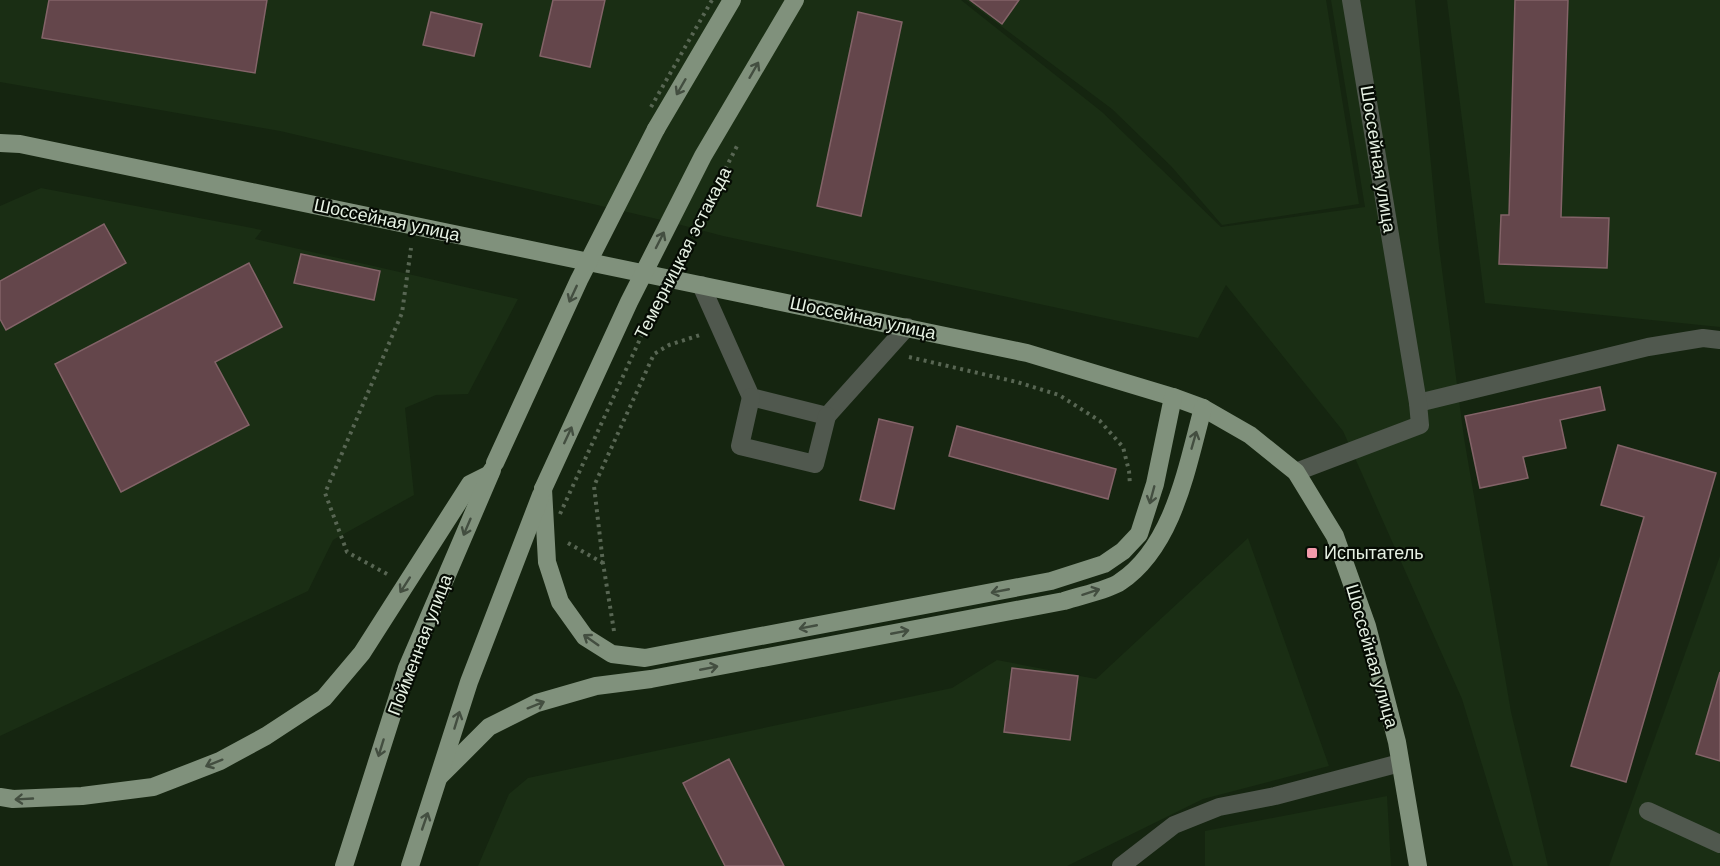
<svg xmlns="http://www.w3.org/2000/svg" width="1720" height="866" font-family="'DM Sans',sans-serif">
<rect width="100%" height="100%" fill="#152510"/>
<g fill="#1a2e14">
<polygon points="0,0 961,0 1102,112 1221,227 1365,207 1331,0 1415,0 1439,247 1464,438 1511,712 1548,866 1513,866 1462,699 1343,431 1226,285 1198,338 723,236 670,222 280,131 0,82"/>
<polygon points="966,0 1326,0 1359,204 1222,225 1171,166 1112,109"/>
<polygon points="1447,0 1720,0 1720,327 1485,303"/>
<polygon points="41,188 262,230 255,239 518,299 468,394 436,395 405,408 414,495 333,540 308,591 0,736 0,206"/>
<polygon points="1248,538 1329,766 1203,799 1067,866 478,866 509,794 528,778 952,688 997,660 1096,679"/>
<polygon points="1720,556 1720,866 1609,866"/>
<polygon points="1387,796 1391,866 1205,866 1205,831"/>
</g>
<g fill="#64464b" stroke="#836368" stroke-width="1.5">
<polygon points="49,0 267,0 255,73 42,38"/>
<polygon points="553,0 605,0 590,67 540,56"/>
<polygon points="970,0 1019,0 1002,24"/>
<polygon points="1515,0 1568,0 1561,217 1609,218 1607,268 1499,264 1501,215 1509,215"/>
<polygon points="431,12 482,24 474,56 423,45"/>
<polygon points="858,12 902,22 861,216 817,206"/>
<polygon points="104,224 126,263 6,330 0,319 0,281"/>
<polygon points="301,254 380,271 374,300 294,283"/>
<polygon points="249,263 282,327 215,362 249,425 121,492 55,364"/>
<polygon points="1600,387 1605,410 1560,420 1566,448 1523,457 1528,478 1480,488 1465,416"/>
<polygon points="879,419 913,427 894,509 860,500"/>
<polygon points="957,426 1116,469 1108,499 949,456"/>
<polygon points="1618,445 1716,473 1626,782 1571,766 1644,517 1601,505"/>
<polygon points="1012,668 1078,676 1070,740 1004,732"/>
<polygon points="1720,672 1720,761 1696,754"/>
<polygon points="729,759 784,866 725,866 683,783"/>
</g>
<g fill="none" stroke-linecap="round" stroke-linejoin="round">
<g stroke="#586653" stroke-width="4" stroke-dasharray="3 4.5" stroke-linecap="butt">
<polyline points="909,357 1017,382 1059,395 1100,421 1123,447 1129,471 1130,485"/>
<polyline points="568,543 603,563"/>
<polyline points="387,574 347,552 325,493 402,313 411,248"/>
<polyline points="614,631 603,563 594,486 654,354 669,345 700,335"/>
</g>
<g stroke="#50584e" stroke-width="18">
<polyline points="701,285 751,397 827,416 907,327"/>
<polyline points="751,397 740,446 815,464 827,416"/>
<polyline points="1418,403 1648,347 1703,338 1720,340"/>
<polyline points="1296,472 1420,425 1418,403 1351,0"/>
<polyline points="1648,811 1720,844"/>
<polyline points="1121,866 1174,825 1219,807 1275,796 1400,763"/>
</g>
<g stroke="#80917c" stroke-width="18">
<polyline points="656,129 732,0"/>
<polyline points="0,143 20,144 1027,353 1173,397 1203,408 1250,435 1296,472 1335,536 1367,626 1397,742 1418,866"/>
<polyline points="543,489 547,562 560,602 585,637 612,654 645,658 1051,581 1104,564 1123,551 1139,534 1155,484 1173,397"/>
<path d="M440,776L489,727L537,703L596,686L651,679L1064,601C1078,596 1109,590 1120,582C1174,546 1187,466 1203,408"/>
<polyline points="0,797 13,799 82,796 153,787 220,761 266,736 324,698 362,653 470,484 490,474"/>
<polyline points="344,866 407,668 492,470"/>
<polyline points="410,866 469,682 541,495"/>
</g>
<g stroke="#586653" stroke-width="4" stroke-dasharray="3 4.5" stroke-linecap="butt">
<polyline points="651,107 712,0"/>
<polyline points="560,514 651,315 737,146"/>
</g>
<g stroke="#80917c" stroke-width="18">
<polyline points="495,463 579,280 656,129"/>
<polyline points="543,489 629,302 703,156 795,0"/>
</g>
</g>
<defs><path id="oneway-shaft" d="M-6 0H5M1.5-3L5.5 0L1.5 3" fill="none" stroke-width="1.6" stroke-linecap="round" stroke-linejoin="round" transform="scale(1.5)"/></defs>
<g stroke="#434e40">
<use href="#oneway-shaft" transform="translate(754 70) rotate(-60)"/>
<use href="#oneway-shaft" transform="translate(681 87) rotate(120)"/>
<use href="#oneway-shaft" transform="translate(660 240) rotate(-63)"/>
<use href="#oneway-shaft" transform="translate(573 294) rotate(115)"/>
<use href="#oneway-shaft" transform="translate(568 435) rotate(-65)"/>
<use href="#oneway-shaft" transform="translate(1194 440) rotate(-74)"/>
<use href="#oneway-shaft" transform="translate(1152 495) rotate(105)"/>
<use href="#oneway-shaft" transform="translate(467 527) rotate(113)"/>
<use href="#oneway-shaft" transform="translate(405 585) rotate(123)"/>
<use href="#oneway-shaft" transform="translate(1000 591) rotate(169)"/>
<use href="#oneway-shaft" transform="translate(1091 592) rotate(-18)"/>
<use href="#oneway-shaft" transform="translate(808 627) rotate(169)"/>
<use href="#oneway-shaft" transform="translate(900 632) rotate(-11)"/>
<use href="#oneway-shaft" transform="translate(591 640) rotate(-145)"/>
<use href="#oneway-shaft" transform="translate(709 668) rotate(-11)"/>
<use href="#oneway-shaft" transform="translate(536 705) rotate(-22)"/>
<use href="#oneway-shaft" transform="translate(457 720) rotate(-73)"/>
<use href="#oneway-shaft" transform="translate(381 748) rotate(107)"/>
<use href="#oneway-shaft" transform="translate(214 763) rotate(158)"/>
<use href="#oneway-shaft" transform="translate(24 799) rotate(177)"/>
<use href="#oneway-shaft" transform="translate(425 821) rotate(-71)"/>
</g>
<rect fill="#f39aab" stroke="#060c04" stroke-width="2" x="1306" y="547" width="12" height="12" rx="3"/>
<g text-anchor="middle" stroke-width="4.5" stroke-linejoin="round" paint-order="stroke">
<g font-size="18" fill="#e6f1e3" stroke="#060c04">
<text transform="translate(1378 159) rotate(81)" y="6">Шоссейная улица</text>
<text transform="translate(387 220) rotate(12)" y="6">Шоссейная улица</text>
<text transform="translate(683 253) rotate(-63)" y="6">Темерницкая эстакада</text>
<text transform="translate(863 318) rotate(12)" y="6">Шоссейная улица</text>
<text transform="translate(420 645) rotate(-69)" y="6">Пойменная улица</text>
<text transform="translate(1372 656) rotate(74)" y="6">Шоссейная улица</text>
</g>
<g font-size="18" fill="#e6f1e3" stroke="#060c04" text-anchor="start">
<text x="1324" y="559">Испытатель</text>
</g>
</g>
</svg>
